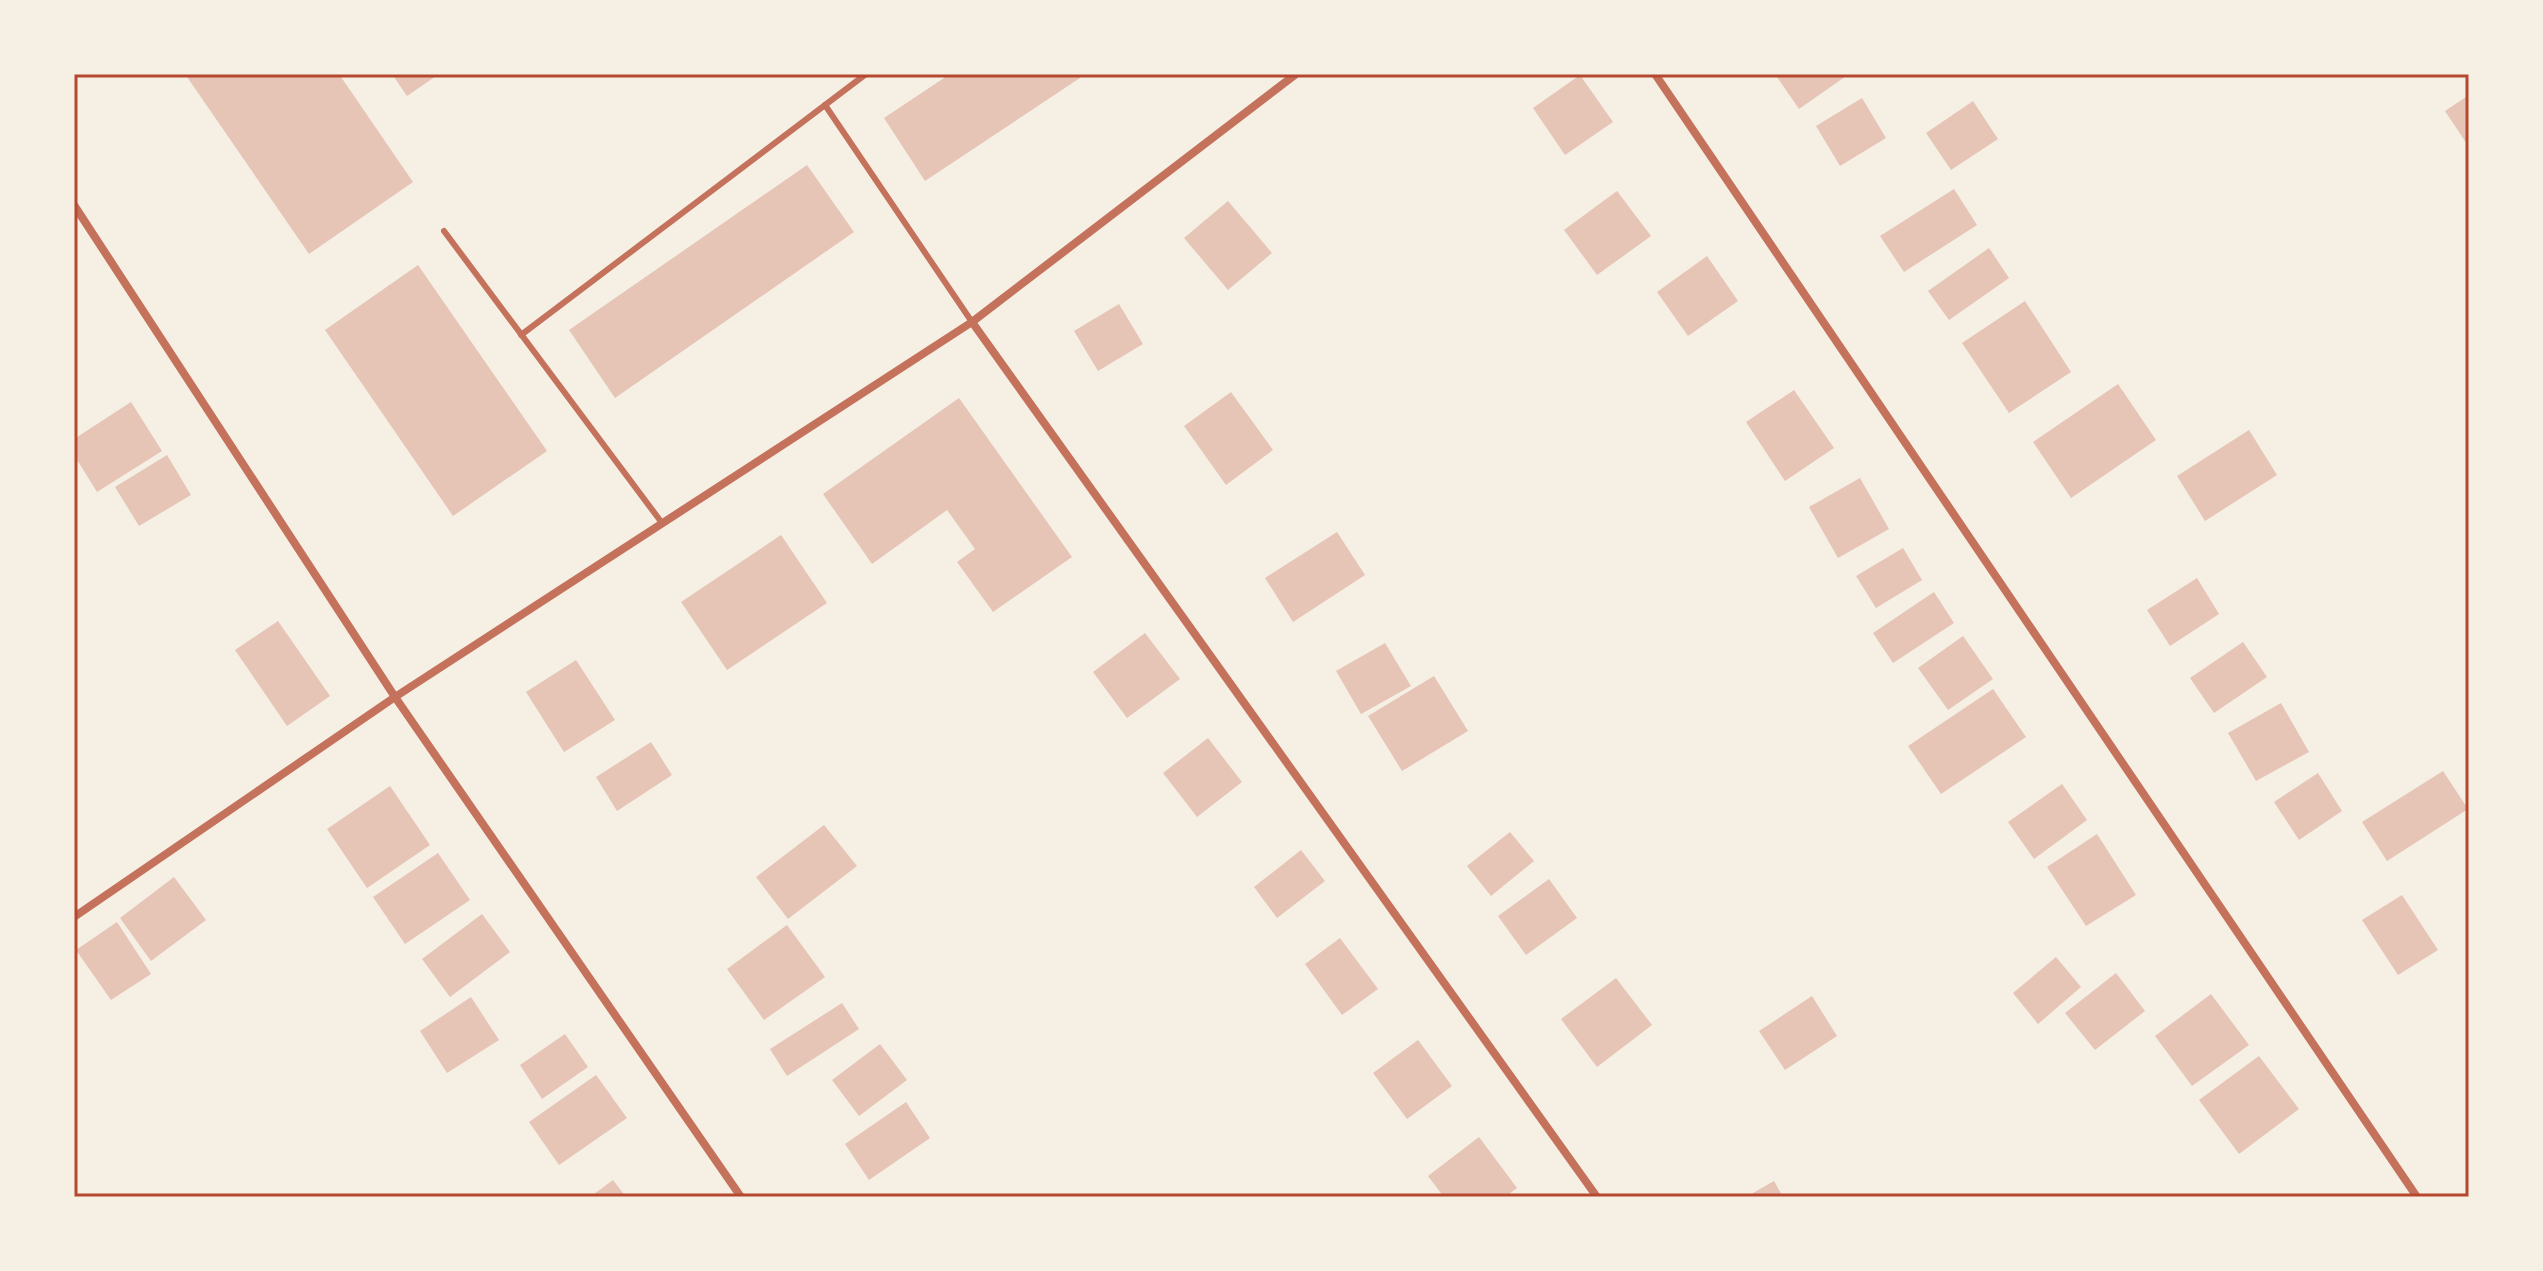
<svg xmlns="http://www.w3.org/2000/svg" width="2543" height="1271" font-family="'Fira Sans Condensed',sans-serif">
<rect width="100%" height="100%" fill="#f6efe4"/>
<g fill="#e6c5b7">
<polygon points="185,74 339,74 413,182 309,254"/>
<polygon points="392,74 439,74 407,96"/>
<polygon points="950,74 1086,74 925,181 884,118"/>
<polygon points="1775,74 1849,74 1799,109"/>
<polygon points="1580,75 1613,122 1565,155 1533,108"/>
<polygon points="2469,95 2469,147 2445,111"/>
<polygon points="1862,98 1886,138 1840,166 1816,126"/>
<polygon points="1973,101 1998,139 1951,170 1926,133"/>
<polygon points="807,165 854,232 615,398 569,330"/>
<polygon points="1954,189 1977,225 1904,272 1880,236"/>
<polygon points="1617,191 1651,236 1597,275 1564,230"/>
<polygon points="1228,201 1272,253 1228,290 1184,238"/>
<polygon points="1989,248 2009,278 1949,320 1928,291"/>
<polygon points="1707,256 1738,301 1688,336 1657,292"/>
<polygon points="418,265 547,451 453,516 325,330"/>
<polygon points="2025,301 2071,372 2009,413 1962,343"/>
<polygon points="1119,304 1143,344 1098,371 1074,331"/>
<polygon points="2118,384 2156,440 2071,498 2033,442"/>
<polygon points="1794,390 1834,448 1785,481 1746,422"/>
<polygon points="1231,392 1273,450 1226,485 1184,426"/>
<polygon points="959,398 1072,557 993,612 957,562 975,549 947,510 872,564 823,494"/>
<polygon points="131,402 162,451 97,492 74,455 74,439"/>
<polygon points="2249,430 2277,475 2205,521 2177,476"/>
<polygon points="167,455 191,495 139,526 115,487"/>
<polygon points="1860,478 1889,529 1838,558 1809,507"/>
<polygon points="1337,532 1365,575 1293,622 1265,578"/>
<polygon points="781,535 827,603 727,670 681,602"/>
<polygon points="1903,548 1922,580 1876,608 1856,576"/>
<polygon points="2197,578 2219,614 2170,646 2147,610"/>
<polygon points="1934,592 1954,623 1893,663 1873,633"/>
<polygon points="278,621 330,696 287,726 235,650"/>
<polygon points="1145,633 1180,679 1127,718 1093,672"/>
<polygon points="1963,636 1993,679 1948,710 1918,668"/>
<polygon points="2243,642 2267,677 2214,713 2190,678"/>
<polygon points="1385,643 1411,686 1361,714 1336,671"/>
<polygon points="576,660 615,720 564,752 526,692"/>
<polygon points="1434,676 1468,731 1402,771 1368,716"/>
<polygon points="1993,689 2026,737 1941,794 1908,746"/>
<polygon points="2281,703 2309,752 2256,781 2228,733"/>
<polygon points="1208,738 1242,782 1197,817 1163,773"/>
<polygon points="651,742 672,775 617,811 596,777"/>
<polygon points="2443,771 2468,809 2387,861 2362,822"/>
<polygon points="2318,773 2342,811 2299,840 2274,802"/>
<polygon points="2062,784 2087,820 2034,859 2008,822"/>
<polygon points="390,786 430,845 367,888 327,829"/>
<polygon points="824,825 857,866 788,919 756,877"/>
<polygon points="1510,832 1534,861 1491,896 1467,866"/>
<polygon points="2097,834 2136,895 2086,926 2047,867"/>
<polygon points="1301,850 1325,881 1277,918 1254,887"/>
<polygon points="438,853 470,900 405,944 373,897"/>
<polygon points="174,877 206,920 151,961 120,918"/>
<polygon points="1549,879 1577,918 1526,955 1498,916"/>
<polygon points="2402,895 2438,950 2398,975 2362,920"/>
<polygon points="482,914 510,952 450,997 422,959"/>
<polygon points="117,922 151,974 111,1000 76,950"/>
<polygon points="787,925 825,977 764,1020 727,969"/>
<polygon points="1340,938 1378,989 1342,1015 1305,964"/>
<polygon points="2056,957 2081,987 2038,1024 2013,993"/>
<polygon points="2116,973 2145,1011 2095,1050 2065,1013"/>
<polygon points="1616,978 1652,1025 1597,1067 1561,1019"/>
<polygon points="2211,994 2249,1045 2192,1086 2155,1036"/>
<polygon points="1812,996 1837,1036 1785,1070 1759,1031"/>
<polygon points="471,997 499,1040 447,1073 420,1031"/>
<polygon points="842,1003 859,1029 787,1076 770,1049"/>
<polygon points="565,1034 588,1067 542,1099 520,1065"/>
<polygon points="1418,1040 1452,1086 1407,1119 1373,1073"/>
<polygon points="880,1044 907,1080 859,1116 832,1080"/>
<polygon points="2259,1056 2299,1109 2239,1154 2199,1100"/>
<polygon points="596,1075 627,1118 559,1165 529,1122"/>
<polygon points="906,1102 930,1138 869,1180 845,1144"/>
<polygon points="1479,1137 1517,1188 1505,1197 1444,1197 1428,1176"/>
<polygon points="613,1180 626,1197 590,1197"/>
<polygon points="1774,1181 1783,1197 1746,1197"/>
</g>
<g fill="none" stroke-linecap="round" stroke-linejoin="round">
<g stroke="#c5725c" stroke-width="6">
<polyline points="825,105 972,322"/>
<polyline points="444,231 662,523"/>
<polyline points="521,335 866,74"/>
</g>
<g stroke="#c5725c" stroke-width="8">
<polyline points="1655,74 2417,1197"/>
<polyline points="74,205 395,697 741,1197"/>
<polyline points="972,322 1597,1197"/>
<polyline points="74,917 395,697 972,322 1296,74"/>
</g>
</g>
<rect width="2543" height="1271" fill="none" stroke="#f6efe4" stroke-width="152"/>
<rect x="76" y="76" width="2391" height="1119" fill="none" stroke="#b5482f" stroke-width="3"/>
</svg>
